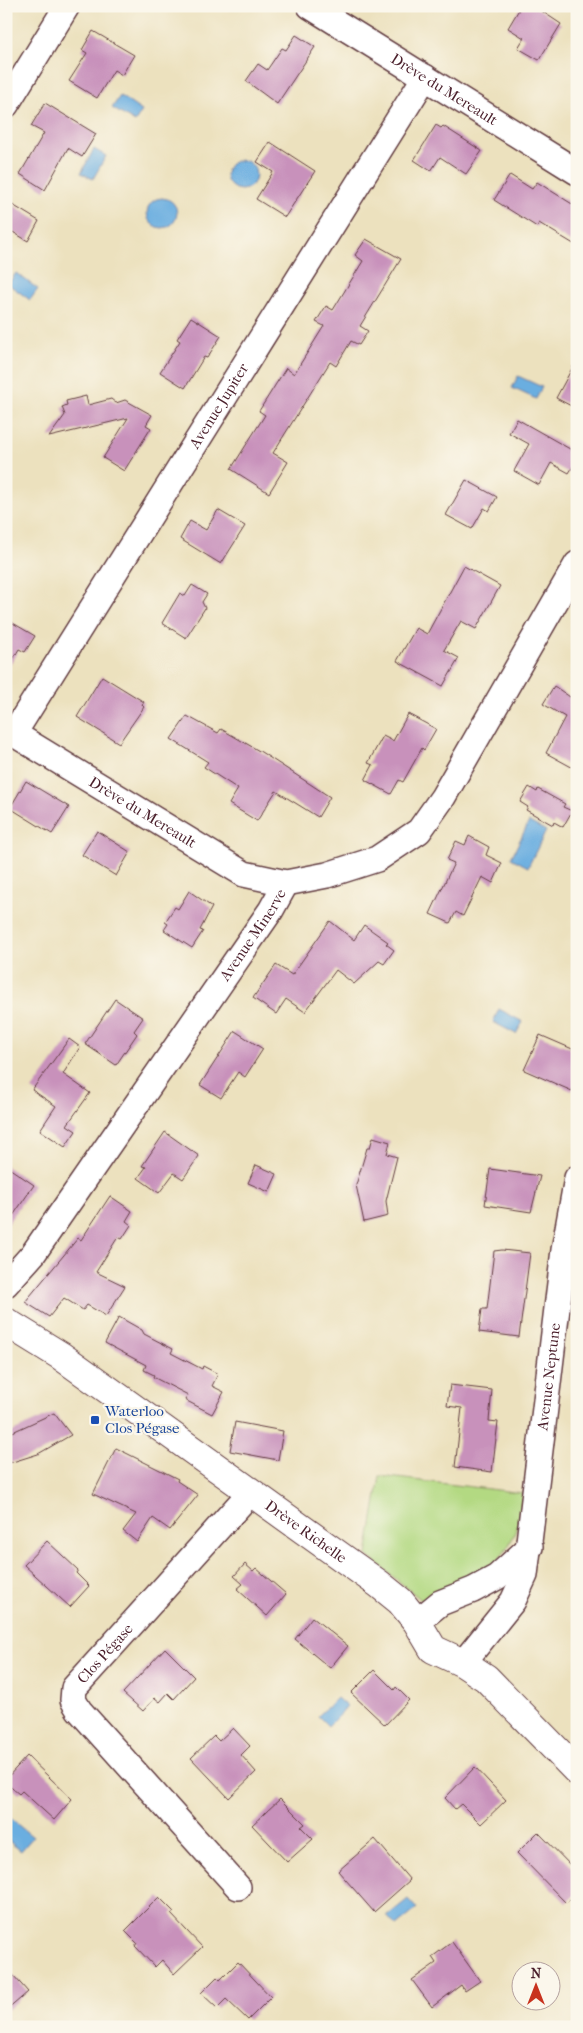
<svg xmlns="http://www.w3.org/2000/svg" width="583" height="2033" font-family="'IM FELL French Canon',serif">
<rect width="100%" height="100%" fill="#fbf7ec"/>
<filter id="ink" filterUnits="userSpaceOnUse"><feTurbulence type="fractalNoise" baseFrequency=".02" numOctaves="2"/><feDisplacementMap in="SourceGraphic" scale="10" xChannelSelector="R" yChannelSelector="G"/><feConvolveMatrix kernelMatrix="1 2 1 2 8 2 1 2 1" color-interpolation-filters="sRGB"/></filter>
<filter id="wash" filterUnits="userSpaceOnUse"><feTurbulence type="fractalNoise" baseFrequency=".0096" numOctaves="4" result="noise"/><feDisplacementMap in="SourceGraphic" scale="20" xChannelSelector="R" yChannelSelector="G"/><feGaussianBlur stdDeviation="1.12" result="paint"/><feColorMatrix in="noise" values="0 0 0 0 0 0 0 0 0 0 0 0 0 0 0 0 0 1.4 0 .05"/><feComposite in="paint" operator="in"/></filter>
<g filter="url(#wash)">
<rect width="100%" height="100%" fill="#ece1be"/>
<path fill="#b3d982" stroke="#7e7c56" d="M380,1476L523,1493C521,1525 510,1558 479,1574C458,1584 442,1588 424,1602L367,1555Z"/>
<g fill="#6baee0" stroke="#5a6686">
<polygon points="120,96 142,111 135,122 112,108"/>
<polygon points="94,149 106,156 93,179 81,173"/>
<circle cx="241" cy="175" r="15"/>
<circle cx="162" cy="213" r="15"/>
<polygon points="16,273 38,289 30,300 8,284"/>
<polygon points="518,376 542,387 536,399 512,388"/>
<polygon points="529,822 546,831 528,867 511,858"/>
<polygon points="499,1009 523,1022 516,1034 493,1022"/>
<polygon points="337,1698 347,1707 328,1726 318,1716"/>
<polygon points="7,1816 33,1837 21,1851 6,1839"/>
<polygon points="408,1899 417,1909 396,1926 387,1916"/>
</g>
<g id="blocks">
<g fill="#c891bb">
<polygon points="521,6 534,6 561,24 539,60 518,48 524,38 508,28"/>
<polygon points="93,31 134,55 122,75 114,70 97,98 69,81 87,53 82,50"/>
<polygon points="296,35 315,47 277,104 246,81 258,64 267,70 282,48 286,50"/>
<polygon points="45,103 96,134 82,157 68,148 45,190 20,174 44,133 31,126"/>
<polygon points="436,125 441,128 443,126 482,151 466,174 440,157 431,171 414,160"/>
<polygon points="270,142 315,171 285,217 256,199 273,172 257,162"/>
<polygon points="510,175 532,189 537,182 577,207 577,246 539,223 537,227 494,200"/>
<polygon points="6,201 39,221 28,241 6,228"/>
<polygon points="366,239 401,259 360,326 368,331 359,345 351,341 336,366 330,362 273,453 288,462 269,493 231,469 265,415 259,411 286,368 294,374 324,326 316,322 326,306 333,310 363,261 355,255"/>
<polygon points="191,317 221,336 207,358 204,357 185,388 160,372 180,341 177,339"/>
<polygon points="577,359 577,409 556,398"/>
<polygon points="86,396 88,405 111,399 116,403 125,400 152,415 146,425 151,428 124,471 103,458 128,418 49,437 65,415 62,407 67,405 66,401"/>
<polygon points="517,419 577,453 577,460 569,473 551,463 539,485 514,471 529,444 509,433"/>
<polygon points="466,480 497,497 489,511 484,508 472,529 446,515"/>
<polygon points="218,510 245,526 221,564 180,539 190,521 206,530"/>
<polygon points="464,566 500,586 476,629 461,621 444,650 459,658 443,686 397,661 416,628 427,634"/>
<polygon points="192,585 207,594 202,602 205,608 186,638 162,623 180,593 185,596"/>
<polygon points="6,619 35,636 25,652 19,649 6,671"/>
<polygon points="102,676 144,702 142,705 144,707 119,743 77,717"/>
<polygon points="554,686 573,699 577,693 577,770 546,753 565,717 543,704"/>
<polygon points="408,714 436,729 424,750 422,748 403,782 399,780 391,794 365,780 373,765 368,763 383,736 393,741"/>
<polygon points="187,716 218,733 221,729 261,752 330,797 318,817 276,791 257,821 229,804 238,789 204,767 208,762 171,739"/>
<polygon points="26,781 69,807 52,834 10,808"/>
<polygon points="529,787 537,792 538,789 565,804 563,807 572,811 563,827 554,822 553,825 526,810 528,807 520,802"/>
<polygon points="97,831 130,852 116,876 82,855"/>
<polygon points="469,836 489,847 486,855 502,863 493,883 482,877 463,916 456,912 450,923 430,914 454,863 447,860 456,841 465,845"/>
<polygon points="189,891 212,907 200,930 203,931 192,948 164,930 168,924 165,922 175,907 178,909"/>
<polygon points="330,921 354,940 364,925 388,942 386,944 394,950 384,964 379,961 354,984 336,970 305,1012 286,999 276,1014 253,998 276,965 292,975"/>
<polygon points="115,999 143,1018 134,1031 137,1034 116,1065 85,1044"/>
<polygon points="235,1031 263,1049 245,1077 238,1072 221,1098 200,1085"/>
<polygon points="540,1035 577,1051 577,1081 572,1091 524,1070"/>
<polygon points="69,1039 80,1047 63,1074 90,1093 67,1125 76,1131 65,1147 40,1130 56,1106 32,1090"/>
<polygon points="165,1132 199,1156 183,1179 174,1173 159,1193 138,1178 146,1167 142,1166"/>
<polygon points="373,1137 390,1142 387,1154 397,1157 386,1201 388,1216 364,1222 356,1185 367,1148 370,1148"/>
<polygon points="256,1165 277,1174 269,1192 248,1183"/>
<polygon points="6,1166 34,1185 6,1226"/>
<polygon points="490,1169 540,1176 531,1212 485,1205"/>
<polygon points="110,1196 132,1211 126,1221 131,1225 122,1239 118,1237 96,1272 125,1286 106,1316 87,1305 83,1310 64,1298 49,1317 25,1302 78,1238 81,1240"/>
<polygon points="502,1250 530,1253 519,1337 479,1332 482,1309 487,1309 494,1251"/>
<polygon points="119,1317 142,1330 144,1334 173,1349 171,1353 202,1369 203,1366 218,1374 212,1386 224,1392 212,1414 185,1400 188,1395 153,1377 154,1375 144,1370 146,1365 105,1343"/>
<polygon points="450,1385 492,1390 489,1421 498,1422 492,1472 455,1467 462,1408 447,1406"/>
<polygon points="54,1413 71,1435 38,1454 6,1464 6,1435"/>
<polygon points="235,1422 283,1431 278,1460 230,1451"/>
<polygon points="116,1448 178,1479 177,1481 198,1495 170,1530 153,1518 137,1542 123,1531 136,1514 93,1494"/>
<polygon points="47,1541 78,1570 76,1573 89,1586 70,1607 24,1565"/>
<polygon points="245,1564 253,1571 256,1568 286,1594 267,1616 237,1589 243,1584 234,1576"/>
<polygon points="312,1617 348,1646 330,1668 295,1639"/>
<polygon points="165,1648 194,1677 174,1699 168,1693 160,1702 155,1698 143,1711 123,1693"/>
<polygon points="374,1670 394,1690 396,1687 409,1700 385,1725 351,1693"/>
<polygon points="233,1728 250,1746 241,1755 256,1772 229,1798 191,1758 214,1736 219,1741"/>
<polygon points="27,1756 72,1799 54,1820 22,1791 19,1794 6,1783 6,1779"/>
<polygon points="475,1767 506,1800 481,1824 461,1804 455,1809 445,1798"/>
<polygon points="280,1799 305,1824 301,1827 313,1839 287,1862 252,1825"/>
<polygon points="538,1832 577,1872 577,1893 566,1903 517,1853"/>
<polygon points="375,1839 410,1880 374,1912 338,1871"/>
<polygon points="159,1897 174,1912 171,1914 202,1947 174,1974 162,1960 155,1967 135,1946 137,1943 125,1931"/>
<polygon points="452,1942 480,1981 465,1991 461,1985 432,2007 412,1980 436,1963 432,1957"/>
<polygon points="238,1962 271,1997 248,2020 226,1999 217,2008 201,1993 217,1977 220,1980"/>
<polygon points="6,1967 28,1992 6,2011"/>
</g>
</g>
</g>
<g filter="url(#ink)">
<use href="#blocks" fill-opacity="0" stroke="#623c41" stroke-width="1"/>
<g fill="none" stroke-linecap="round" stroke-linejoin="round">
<g stroke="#623c41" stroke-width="28">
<g id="street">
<path id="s1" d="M310,6L577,172"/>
<polyline points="6,105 67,6"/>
<path id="s2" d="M6,729L244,874L286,883L327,875L377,859L419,831L443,797L577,564"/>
<path id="s3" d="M14,733L425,77"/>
<path id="s4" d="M6,1284L33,1254L271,910L286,883"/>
<polyline points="417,1622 440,1603 473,1590 497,1577 530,1547"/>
<path id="s5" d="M463,1663L513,1601L525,1575L564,1250L577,1178"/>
<path id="s6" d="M238,1887L79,1710L73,1700L74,1688L250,1493"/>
</g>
</g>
<g stroke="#623c41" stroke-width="30">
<g id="secondary">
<path id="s7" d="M6,1322L61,1356L379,1584L400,1601L417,1622L433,1649L463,1663L486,1678L577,1771"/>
</g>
</g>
<use href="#street" stroke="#fff" stroke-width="25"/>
<use href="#secondary" stroke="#fff" stroke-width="28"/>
</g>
</g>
<rect fill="#1a4fb4" stroke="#fbf7ec" stroke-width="2" x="90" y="1415" width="10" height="10" rx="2.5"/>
<g text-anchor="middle" stroke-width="4.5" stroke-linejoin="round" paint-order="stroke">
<g font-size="15" fill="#4a1f2b" stroke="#fbf7ec">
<text dy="5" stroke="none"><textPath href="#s1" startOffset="158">Drève du Mereault</textPath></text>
<text dy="5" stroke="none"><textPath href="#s3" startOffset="386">Avenue Jupiter</textPath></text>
<text dy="5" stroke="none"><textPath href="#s2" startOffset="160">Drève du Mereault</textPath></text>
<text dy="5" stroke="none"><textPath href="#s4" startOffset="428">Avenue Minerve</textPath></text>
<text dy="5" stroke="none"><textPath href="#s5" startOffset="308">Avenue Neptune</textPath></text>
<text dy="5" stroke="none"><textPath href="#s7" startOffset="366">Drève Richelle</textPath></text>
<text dy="5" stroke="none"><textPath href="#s6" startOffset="308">Clos Pégase</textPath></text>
</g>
<g font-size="15" fill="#164399" stroke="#fbf7ec" text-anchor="start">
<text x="105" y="1416">Waterloo<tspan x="105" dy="17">Clos Pégase</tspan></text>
</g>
</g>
<rect width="583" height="2033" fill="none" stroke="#fbf7ec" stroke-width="25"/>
<g transform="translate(536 1986)"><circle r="24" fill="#fbf7ec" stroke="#b4a19f"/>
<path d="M0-4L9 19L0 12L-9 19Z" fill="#c8321e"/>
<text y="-8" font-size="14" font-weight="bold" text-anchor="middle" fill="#4a1f2b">N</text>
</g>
</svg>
